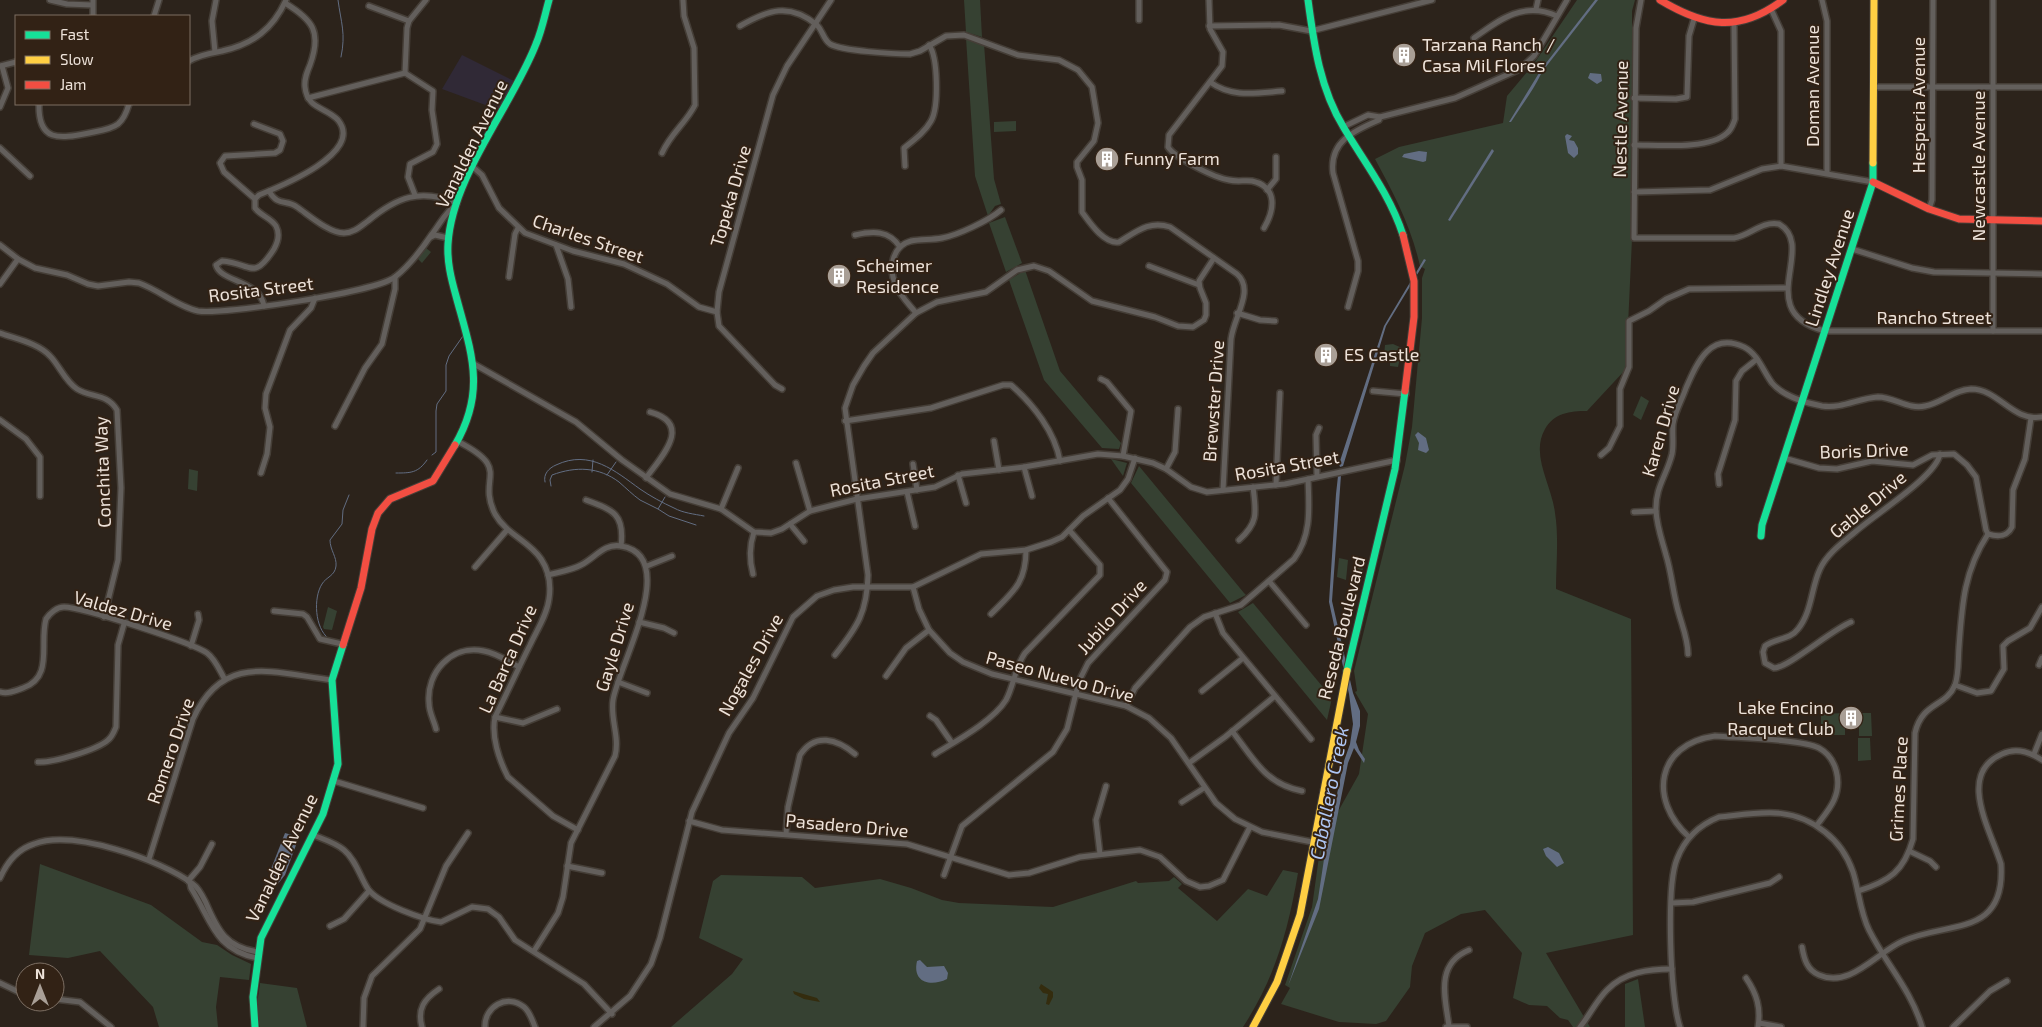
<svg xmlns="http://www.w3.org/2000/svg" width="2042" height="1027" font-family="'Exo 2',sans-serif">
<rect width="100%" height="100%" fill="#2c231b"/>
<polygon fill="#302936" points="462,55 514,81 499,110 442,89"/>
<g fill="#364132">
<polygon points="964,0 980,0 982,37 966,32"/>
<path d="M1577,0H1635L1632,11V239L1626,369L1587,411C1570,411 1554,413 1545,429C1530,455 1552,485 1555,513C1559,537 1556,565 1556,589L1631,619L1633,935L1546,953L1590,1027H1573L1568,1020L1560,1018L1547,1006L1529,1005L1513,998L1522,953L1485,910L1461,914L1425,933L1412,966L1410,987L1386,1021L1376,1024L1339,1022L1281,1004L1290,988L1285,985L1312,907L1321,842L1359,774L1368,714L1355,692L1357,691L1354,671L1405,465L1412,427L1422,318V278L1425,269L1420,266C1411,226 1394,194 1375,159L1399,147L1503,123L1507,96L1533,65Z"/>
<polygon points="966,38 984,44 994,179 1001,204 995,206 988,216 975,176"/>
<polygon points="1016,121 1016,131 994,132 994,122"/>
<polygon points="1005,217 1022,263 1006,272 989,223"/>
<polygon points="426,248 431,252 422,263 417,258"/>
<polygon points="1025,270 1060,371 1121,443 1119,449 1102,448 1044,380 1009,280"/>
<polygon points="1393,344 1402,348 1398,367 1390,366 1390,357 1384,356 1385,345"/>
<polygon points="1641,396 1649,401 1641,420 1633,415"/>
<polygon points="1111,459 1127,463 1123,476"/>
<polygon points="1139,466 1244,593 1246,595 1230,603 1131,483"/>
<polygon points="189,469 198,471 197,491 188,489"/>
<polygon points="1339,558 1348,560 1346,580 1337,577"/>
<polygon points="1357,559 1365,563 1359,581 1351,577"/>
<polygon points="1253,603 1332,698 1327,720 1238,612"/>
<polygon points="328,607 337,611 332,630 324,629 323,627"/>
<polygon points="1845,713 1845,735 1821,735 1821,714"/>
<polygon points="1859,713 1871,713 1872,736 1859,736"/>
<polygon points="1858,738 1870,738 1871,760 1858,761"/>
<polygon points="40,864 151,905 202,942 217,945 232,955 251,964 249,980 220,977 216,1007 218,1027 159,1027 153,1007 100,951 68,958 29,955"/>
<path d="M1283,870L1298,873C1288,931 1275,978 1243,1027H671L732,974L743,959L699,938L713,881L721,875L802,877L815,888L880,879L911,888L942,900L959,903L1053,907L1136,881L1138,883L1169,881L1174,877L1182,884L1178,888L1217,921L1248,889L1267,896Z"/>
<polygon points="1638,979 1645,1027 1625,1027 1625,984"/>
<polygon points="260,983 297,988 307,1027 260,1027 256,1012"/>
</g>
<g fill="#342c0e">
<polygon points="1041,984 1053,992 1053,997 1049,1005 1046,1004 1048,994 1043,993 1039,988"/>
<polygon points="793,991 817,998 820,1002 804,999 794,994"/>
</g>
<g fill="#626d82">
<polygon points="1595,0 1598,0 1545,68 1543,67"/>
<path d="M1539,73L1541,74C1533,91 1521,106 1511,122H1509Z"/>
<polygon points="1590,73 1601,74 1602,81 1597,84 1588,78"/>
<polygon points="1567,134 1572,136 1569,140 1574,141 1578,148 1578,154 1574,158 1568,153 1565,136"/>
<polygon points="1492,149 1494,151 1450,221 1448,220 1451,215"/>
<polygon points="1419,151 1427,152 1426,161 1423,162 1402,157 1404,154"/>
<polygon points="1424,259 1426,260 1386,326 1343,466 1340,467 1339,464 1384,326"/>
<polygon points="1418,432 1426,438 1429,450 1426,453 1418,450 1419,443 1415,435"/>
<polygon points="1341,475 1332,601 1353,693 1360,711 1360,726 1356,742 1359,750 1365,759 1364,763 1354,748 1348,763 1319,909 1288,986 1318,899 1326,846 1344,761 1350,744 1353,724 1349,694 1329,602 1336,494 1338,476"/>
<polygon points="285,833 299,837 285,875 277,885 271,869"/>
<polygon points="1548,847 1559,853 1564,863 1557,867 1546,856 1543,849"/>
<path d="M920,960L927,967L944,966L948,973L947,979C931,987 912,983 917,961Z"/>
</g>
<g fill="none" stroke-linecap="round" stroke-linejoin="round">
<g stroke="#626d82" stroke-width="1">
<path d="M338,0C341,23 346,33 341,57"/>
<polyline points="1539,75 1544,68"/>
<polyline points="432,455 436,452 436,411 437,404 446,391 446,365 449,356 463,336"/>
<polyline points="592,472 593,460"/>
<path d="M396,473C411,473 418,473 427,460"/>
<polyline points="607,475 616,462"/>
<path d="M545,482C543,474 549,468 556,465C590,449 615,471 640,489C650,496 663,503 674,508C683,513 694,514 704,516"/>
<path d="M551,486L550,480L552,475C576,466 599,467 619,482C626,488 633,495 640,500C646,503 652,506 658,509L665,497"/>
<polyline points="658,509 669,516 696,525"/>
<path d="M328,638C315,628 313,598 322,584C326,577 335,576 336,566C337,557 330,550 330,540L342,524L343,510L349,495"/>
</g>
<g stroke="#453e37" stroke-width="8">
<g id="street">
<polyline points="50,0 67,4 92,5"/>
<polyline points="1139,0 1139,20"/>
<path d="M1209,0L1210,29L1223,52L1222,66L1169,135L1168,147C1175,158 1215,178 1229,180C1237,182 1245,180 1252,181C1279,187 1274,211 1264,228"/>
<path d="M1641,0L1636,28L1634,238H1734C1751,235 1761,221 1779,224C1818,247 1751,312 1825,331H2042"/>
<polyline points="1822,0 1827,21 1827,172"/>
<polyline points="1993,0 1993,331"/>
<polyline points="369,6 409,21"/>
<polyline points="1536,9 1538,0"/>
<polyline points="1771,9 1781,31 1781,166"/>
<polyline points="93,16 93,0"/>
<polyline points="154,16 159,0"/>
<path d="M740,26C768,10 789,2 817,25C823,31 823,39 830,44C842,51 894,54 910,54L920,51L946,36L964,35L1018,55L1059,60L1078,70L1092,87L1098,123L1094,141L1077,162V167L1082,180V212C1090,223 1104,244 1119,242C1136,232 1149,220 1170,227L1237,274C1255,290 1234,316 1231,339L1223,490"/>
<polyline points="1209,26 1279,25 1311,31 1432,0"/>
<path d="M1474,38C1500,19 1524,1 1557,16"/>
<polyline points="215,52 212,21 216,0"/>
<path d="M189,61C199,55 211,53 222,51C253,44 273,29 286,0"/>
<polyline points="0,66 16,62"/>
<polyline points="405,73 433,91 432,110 437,144 433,152 410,164 408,177 415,195"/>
<polyline points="405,73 407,28 409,21 426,0"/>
<path d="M1210,82C1232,98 1256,93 1282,91"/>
<polyline points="1874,87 2042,87"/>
<polyline points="308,98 405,73"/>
<polyline points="1634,98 1676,99 1687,97 1689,36 1694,19"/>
<path d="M39,104C38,142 59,139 89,133C98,131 110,130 118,124C124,119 127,111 129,104"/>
<polyline points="0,107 8,88 2,66"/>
<polyline points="254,124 280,134 283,141 280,150 275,153 225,156 220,163 224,172 255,199"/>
<polyline points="1343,127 1368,115 1380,117"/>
<path d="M1634,145C1658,145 1709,150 1727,133C1732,129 1733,124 1735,119L1734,23"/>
<polyline points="0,148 30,176"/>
<path d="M662,153C671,133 686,123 695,105L694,48L684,16L683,0"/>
<path d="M905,166L904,148C914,140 925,132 931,121C939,107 938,57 929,45"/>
<polyline points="473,167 482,175 499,208 525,233 573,251 624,264 667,284 699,307 717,312"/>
<polyline points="1267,190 1276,179 1276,157"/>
<path d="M269,191C278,207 286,199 297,207C310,216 329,233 344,233C354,233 361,226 368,221C397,197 420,188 457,203"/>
<polyline points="1634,192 1710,190 1762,169 1781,166 1873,182"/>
<polyline points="1929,209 1932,200 1933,0"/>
<path d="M855,235C873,231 889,230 900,247"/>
<polyline points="431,237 435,235 448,238"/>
<path d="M0,245L18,259L35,268L67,275L88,284L98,286L129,282L139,283C159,290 178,307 198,311C223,315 376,292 395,277C409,266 422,249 432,234C440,224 445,212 456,205"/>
<polyline points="556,245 568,279 571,307"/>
<polyline points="1852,249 1912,268 1934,272 2042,274"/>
<polyline points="1149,266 1199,285"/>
<polyline points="509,277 515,234 518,228"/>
<polyline points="0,284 18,259"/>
<path d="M264,306C260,280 220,282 216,265L222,261C251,263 253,282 274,249C278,242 280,234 276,226C271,218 261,216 255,208V199L259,195C279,187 365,153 338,120C326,107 307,109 305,87C304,79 307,72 310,65C322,32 313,20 285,3"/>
<path d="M1348,307L1358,271V261L1333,173C1329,142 1353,131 1379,120L1380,117L1455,98L1520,69L1534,56L1567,0"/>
<path d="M916,313C909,304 900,296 896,285C888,269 892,246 911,241C921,239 932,240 942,238C958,235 988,221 1001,210"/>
<polyline points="1237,313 1260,320 1275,321"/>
<path d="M0,333C16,339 38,343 50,356C59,365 65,381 77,389C91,398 107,393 117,410L121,488L118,560L104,617"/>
<polyline points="474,364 576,422 622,460 670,494 721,509 754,532 771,533 782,529 810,511 857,499 935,487 962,474 1024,467 1098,454 1123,456 1153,463 1166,469 1191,487 1207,492 1285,484 1397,460"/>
<polyline points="1101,379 1107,382 1131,411 1123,456"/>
<polyline points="782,389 775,385 719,326 717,312 719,292 773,95 787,66 831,0"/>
<polyline points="1373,391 1406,394"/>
<polyline points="0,420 26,439 40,457 40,496"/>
<path d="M845,421L931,408L1003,385H1011C1033,404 1055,432 1060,461"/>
<polyline points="335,426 365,368 382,344 395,289 395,277"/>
<path d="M457,441C514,470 476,476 495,514C506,534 529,541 541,559C549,571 551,586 549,599C547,615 537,630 530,645C518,669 507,693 495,717C491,736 499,760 508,777L553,816L578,830"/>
<polyline points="994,441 999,470"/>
<polyline points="1601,455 1609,448 1620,426 1620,389 1629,367 1629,321 1649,311 1666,299 1689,289 1787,288"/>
<path d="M1784,458L1819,468L1837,469L1872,461L1913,465L1932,455L1954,454L1967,465L1976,477L1986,530L1988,534C1998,537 2007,537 2012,527L2013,490L2025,459L2031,418"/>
<polyline points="796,463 810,511"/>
<polyline points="913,464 917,490"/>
<polyline points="1024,467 1032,496"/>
<polyline points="1166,469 1175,452 1178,409"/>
<polyline points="261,473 267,454 270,427 265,408 266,394 290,330 311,308 315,298"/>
<polyline points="958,475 966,503"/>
<polyline points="1317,476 1316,435 1319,428"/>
<path d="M646,478C661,457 694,424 650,412"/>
<polyline points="1719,484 1718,474 1735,420 1736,381 1742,371 1757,359"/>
<polyline points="1276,485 1280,393"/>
<polyline points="907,492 915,526"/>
<path d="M586,500C613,510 625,514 621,546"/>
<polyline points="721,509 738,468"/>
<polyline points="1634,512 1656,511"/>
<polyline points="790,524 804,541"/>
<path d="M1239,540C1259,522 1256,512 1253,487"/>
<polyline points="647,566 672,556"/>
<polyline points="475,567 507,530"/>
<path d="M753,574C749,559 749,547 754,532"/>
<polyline points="1269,581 1306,625"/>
<polyline points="913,587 919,609 929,630 950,653 963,662 992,674 1126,706 1149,718 1171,738 1216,803 1235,819 1262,832 1312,842"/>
<polyline points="274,611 303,614 307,617 320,639 342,644"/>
<polyline points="1215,613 1223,633 1311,739"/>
<path d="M991,614C1013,592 1026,583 1026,550"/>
<polyline points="639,622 664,628 674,633"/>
<path d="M1851,622C1831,630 1788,668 1774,668L1765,663L1763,652L1765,646C1775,638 1790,640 1798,629C1812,612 1811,588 1820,569C1827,554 1842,543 1854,533C1872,516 1936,477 1940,454"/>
<polyline points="191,646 199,620 198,614"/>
<path d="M1688,654C1688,640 1683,628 1679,614C1673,595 1672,574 1666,555C1662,540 1657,527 1656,511C1655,487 1667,475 1672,454C1674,444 1672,434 1673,424C1675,411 1682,400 1686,388C1697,363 1710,331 1744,347C1758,354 1763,371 1772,383C1783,396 1806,403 1822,406C1842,409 1859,398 1878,397C1894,397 1909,410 1925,406C1942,403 1953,390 1971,389C1999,389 2012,422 2042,417"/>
<path d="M835,655C858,626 867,612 868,575L845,408L853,385L864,366L873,353L916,313L937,302L986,292L1017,270L1034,266L1049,271L1092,301L1155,317L1178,326L1193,327L1204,320L1206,315V303L1200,288L1199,281L1214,258"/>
<polyline points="2039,665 2042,658"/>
<polyline points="886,676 906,648 929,630"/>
<polyline points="618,682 647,693"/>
<polyline points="1955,685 1977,693 1991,691 2004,669 2003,646 2008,641 2030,628 2042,607"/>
<polyline points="1202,691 1243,658"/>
<path d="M0,692C8,694 15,691 23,688C54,677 39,644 46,619C50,613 57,607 64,607C82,607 193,643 207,653C215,659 219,669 224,678"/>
<path d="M1126,706L1135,688L1190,627L1204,617L1241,605L1294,559C1312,535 1309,507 1308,479"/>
<polyline points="930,716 936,720 952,743"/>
<polyline points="495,717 523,723 557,709"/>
<path d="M436,729C434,720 429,713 429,703C426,673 451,644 484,651C496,653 508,661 519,667"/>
<path d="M1232,731C1254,759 1265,784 1302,791"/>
<path d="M935,754C956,741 993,721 1006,700C1014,685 1015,667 1025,653L1100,575V565L1069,530"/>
<polyline points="2034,754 2042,734"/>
<path d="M38,762C52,763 97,750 108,740C112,737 114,732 116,727L118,645L124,624"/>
<polyline points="1189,763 1225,737 1275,696"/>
<polyline points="334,781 423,808"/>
<polyline points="1182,802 1204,788"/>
<polyline points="689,821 722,830 907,844 1009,875 1029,873 1080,857 1140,850 1160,857 1186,881 1200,887 1209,886 1223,880 1250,827"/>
<path d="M786,834L788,807L800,755C815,732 837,739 855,754"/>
<path d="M313,835C323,839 336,843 344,850C356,860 360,877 368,889C379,904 424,920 441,922L472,907L488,909L499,917L515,940L584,984L612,1014"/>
<path d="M1689,837C1648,800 1656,744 1715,736C1738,738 1802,739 1819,748C1837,758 1842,782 1834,800C1830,809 1823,817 1817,825"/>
<polyline points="1909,851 1930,861 1936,867"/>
<polyline points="1100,854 1096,820 1106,786"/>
<path d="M149,859L193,719C223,652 273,673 332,680"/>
<polyline points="567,866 602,873"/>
<polyline points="944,875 962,826 1053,752 1067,729 1079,681 1088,663 1165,580 1167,572 1108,498"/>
<path d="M0,878C7,862 18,849 34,844C73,829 161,860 193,884C199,888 203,897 206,903C218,931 226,947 258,952"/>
<polyline points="188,881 200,867 212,844"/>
<path d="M190,883L191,888C212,921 214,949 257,958"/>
<path d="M1858,891C1890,881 1904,871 1913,839L1915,733C1922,702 1946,707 1955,685C1959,674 1958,659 1959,647C1962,604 1964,571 1988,534"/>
<polyline points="1672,903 1693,902 1770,883 1779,877"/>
<polyline points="330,926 344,919 369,891"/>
<path d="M1802,947C1804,959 1807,970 1819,975C1850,989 1877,952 1903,941C1947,921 2006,938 2001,864C1991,831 1956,774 2002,754C2016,747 2030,752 2042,760"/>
<path d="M534,951L558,913L563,897L571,843L615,756C620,737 610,719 613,700C618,666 682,556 621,546C604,543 595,558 581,565C572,570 559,572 548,575"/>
<path d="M1746,978C1757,994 1761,1008 1758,1027"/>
<polyline points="0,983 25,995"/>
<polyline points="55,999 80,1002 111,1027"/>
<polyline points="1759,1023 1781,1027"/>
<path d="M1449,1026C1445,997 1435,964 1469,950"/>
<polyline points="363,1027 364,998 372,976 420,929 446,866 468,833"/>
<path d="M422,1027C417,1009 424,999 439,989"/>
<path d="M485,1027C484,1007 507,993 524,1007C530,1012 532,1020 535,1027"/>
<polyline points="594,1027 630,996 651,964 660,938 692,812 729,733 753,698 793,617 817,596 834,590 853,587 913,587 981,554 1026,550 1051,542 1062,537 1083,516 1120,490 1128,479 1135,458"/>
<polyline points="1446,1027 1467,1027"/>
<path d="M1580,1027C1590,1015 1596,1001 1607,990C1624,972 1649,969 1672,969"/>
<path d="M1680,1027C1670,999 1666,886 1677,859C1685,838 1699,825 1719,817C1759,813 1791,805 1825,832C1838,842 1847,855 1853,872C1859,891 1860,912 1869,930C1886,964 1911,990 1922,1027"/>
<polyline points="1953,1027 1990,991 2007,981"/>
</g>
</g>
<g stroke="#453e37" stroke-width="9">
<g id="fast">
<path d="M1308,0C1314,45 1320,89 1344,128C1365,163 1390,195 1403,235"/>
<path d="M455,445C487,390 471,352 456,296C451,278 447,262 448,244C452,176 512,106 536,44C542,30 545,14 549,0"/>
<polyline points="1761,536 1762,525 1873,182 1873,163"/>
<polyline points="1347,671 1395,469 1405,391"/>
<polyline points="255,1027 253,997 261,938 323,814 338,764 332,680 343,645"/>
</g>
</g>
<g stroke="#453e37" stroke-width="9">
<g id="slow">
<polyline points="1873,163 1874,0"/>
<polyline points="1253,1027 1277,982 1300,915 1347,671"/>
</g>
</g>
<g stroke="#453e37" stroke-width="9">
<g id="jam">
<path d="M1660,0C1705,27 1739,33 1783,0"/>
<polyline points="1873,182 1929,209 1959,219 2042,221"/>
<polyline points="1403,235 1414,281 1414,317 1405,391"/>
<polyline points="343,645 361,588 372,529 378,513 390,499 433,481 455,445"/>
</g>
</g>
<use href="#street" stroke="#635f5c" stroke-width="5"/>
<use href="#fast" stroke="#16e098" stroke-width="7"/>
<use href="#slow" stroke="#ffcf43" stroke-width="7"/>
<use href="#jam" stroke="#f24e42" stroke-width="7"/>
</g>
<defs>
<g id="building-disc" transform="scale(1.25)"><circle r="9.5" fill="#a99f96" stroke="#322215"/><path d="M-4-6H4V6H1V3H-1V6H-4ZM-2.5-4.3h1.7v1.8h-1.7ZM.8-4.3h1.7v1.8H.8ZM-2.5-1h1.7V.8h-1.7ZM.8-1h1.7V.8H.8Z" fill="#fff"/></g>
</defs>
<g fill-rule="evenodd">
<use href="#building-disc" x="1404" y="55"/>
<use href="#building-disc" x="1107" y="159"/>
<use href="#building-disc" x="839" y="276"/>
<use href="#building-disc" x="1326" y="355"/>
<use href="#building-disc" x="1851" y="718"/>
</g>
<g text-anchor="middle" stroke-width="4" stroke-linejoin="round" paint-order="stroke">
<g font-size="18" fill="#ede2d9" stroke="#322215" text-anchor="start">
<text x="1422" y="51">Tarzana Ranch /<tspan x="1422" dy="21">Casa Mil Flores</tspan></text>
<text x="1124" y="165">Funny Farm</text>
<text x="856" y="272">Scheimer<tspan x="856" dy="21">Residence</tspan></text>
<text x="1344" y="361">ES Castle</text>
<text x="1834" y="714" text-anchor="end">Lake Encino<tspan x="1834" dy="21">Racquet Club</tspan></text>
</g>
<g font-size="18" fill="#ede2d9" stroke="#322215">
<text transform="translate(1813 86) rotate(-90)" y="6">Doman Avenue</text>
<text transform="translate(1919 105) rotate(-90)" y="6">Hesperia Avenue</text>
<text transform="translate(1621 119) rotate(-89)" y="6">Nestle Avenue</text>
<text transform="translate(472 144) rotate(-64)" y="6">Vanalden Avenue</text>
<text transform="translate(1979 166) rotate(-90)" y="6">Newcastle Avenue</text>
<text transform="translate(731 196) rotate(-74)" y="6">Topeka Drive</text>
<text transform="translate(588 239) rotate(19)" y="6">Charles Street</text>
<text transform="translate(1830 268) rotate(-72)" y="6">Lindley Avenue</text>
<text transform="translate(261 290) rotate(-7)" y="6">Rosita Street</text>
<text x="1934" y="324">Rancho Street</text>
<text transform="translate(1214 401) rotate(-86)" y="6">Brewster Drive</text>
<text transform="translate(1661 431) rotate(-74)" y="6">Karen Drive</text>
<text transform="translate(1864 451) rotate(-2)" y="6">Boris Drive</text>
<text transform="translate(1287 466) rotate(-10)" y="6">Rosita Street</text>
<text transform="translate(103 472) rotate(-92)" y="6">Conchita Way</text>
<text transform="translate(882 481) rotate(-11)" y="6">Rosita Street</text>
<text transform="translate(1868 505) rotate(-40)" y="6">Gable Drive</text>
<text transform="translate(123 611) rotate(16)" y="6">Valdez Drive</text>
<text transform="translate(1112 617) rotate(-48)" y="6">Jubilo Drive</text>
<text transform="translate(1342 628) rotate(-76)" y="6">Reseda Boulevard</text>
<text transform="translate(615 647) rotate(-73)" y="6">Gayle Drive</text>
<text transform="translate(508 659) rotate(-66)" y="6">La Barca Drive</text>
<text transform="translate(751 665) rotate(-61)" y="6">Nogales Drive</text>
<text transform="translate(1060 677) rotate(15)" y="6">Paseo Nuevo Drive</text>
<text transform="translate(171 751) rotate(-71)" y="6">Romero Drive</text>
<text transform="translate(1899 789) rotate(-87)" y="6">Grimes Place</text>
<text transform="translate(847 826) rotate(5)" y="6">Pasadero Drive</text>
<text transform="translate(282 858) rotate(-64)" y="6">Vanalden Avenue</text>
</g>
<g font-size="19" font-style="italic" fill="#aec6f4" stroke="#322215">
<text transform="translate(1329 793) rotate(-79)" y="7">Caballero Creek</text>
</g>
</g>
<rect x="15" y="15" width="175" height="90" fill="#322215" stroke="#7d6f63"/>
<rect x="25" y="31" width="25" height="8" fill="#16e098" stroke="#7d6f63"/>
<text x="60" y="40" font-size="15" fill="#ede2d9">Fast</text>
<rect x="25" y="56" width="25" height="8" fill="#ffcf43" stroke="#7d6f63"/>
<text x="60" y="65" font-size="15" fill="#ede2d9">Slow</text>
<rect x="25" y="81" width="25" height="8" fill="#f24e42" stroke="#7d6f63"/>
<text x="60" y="90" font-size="15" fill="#ede2d9">Jam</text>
<g transform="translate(40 987)"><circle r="24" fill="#322215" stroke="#7d6f63"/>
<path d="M0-4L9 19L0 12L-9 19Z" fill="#a99f96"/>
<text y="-8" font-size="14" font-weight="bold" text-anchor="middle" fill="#ede2d9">N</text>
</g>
</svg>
